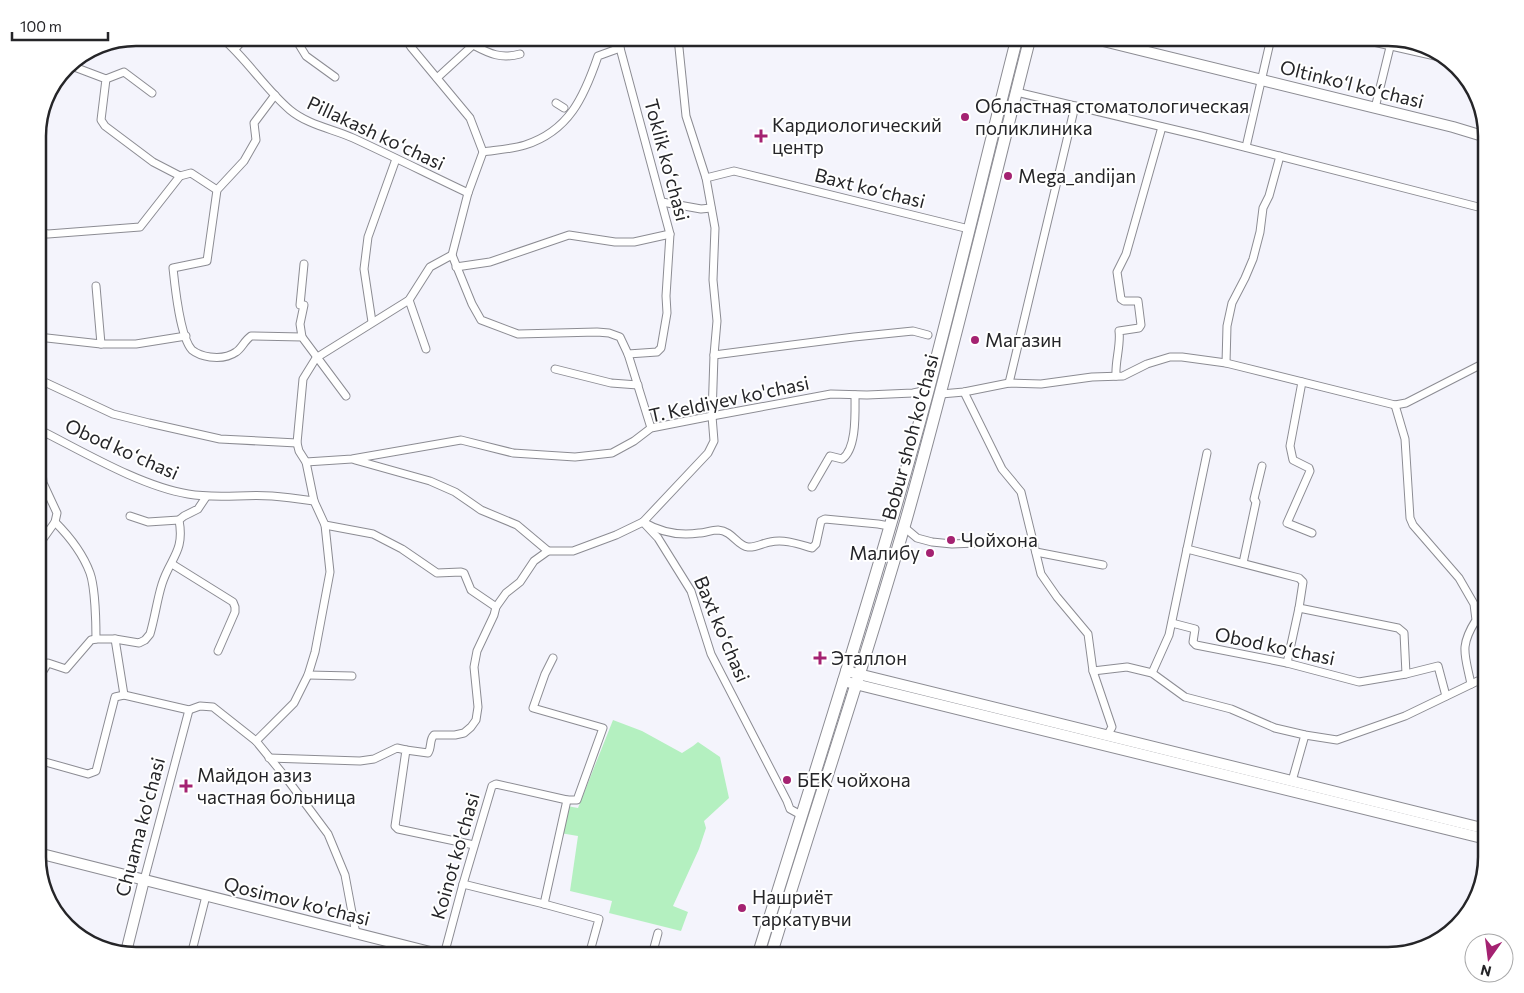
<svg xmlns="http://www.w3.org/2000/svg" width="1524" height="993" font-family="Commissioner,sans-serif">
<rect width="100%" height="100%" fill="#f4f4fc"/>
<polygon fill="#b4f0c0" points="613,720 642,731 682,753 693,746 698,742 720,757 729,798 704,821 706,828 699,849 673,906 688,912 681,931 609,913 612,901 570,891 578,836 560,833 567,806 578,808"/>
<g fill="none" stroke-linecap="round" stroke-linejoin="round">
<g stroke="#8c8c93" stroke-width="9">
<g id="street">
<path d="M222,38C247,59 265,89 290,110C308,125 333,129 353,138C392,156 430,175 468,193"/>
<polyline points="295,38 306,56 335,77"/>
<polyline points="619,38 620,48 670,234 666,296 667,313 661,348 657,352 628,354"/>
<polyline points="678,38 686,116 706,178 715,228 713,280 717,321 714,355 854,337 913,331 928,335"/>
<polyline points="1356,38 1444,58 1444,56"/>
<path d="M473,45C490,54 501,59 520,54"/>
<polyline points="235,49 245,38"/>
<polyline points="69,65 106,79 101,120 105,126 153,162 180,176"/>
<polyline points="437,78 473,45 476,38"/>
<polyline points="106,79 124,72 152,93"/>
<polyline points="1016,92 1201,136 1486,209"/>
<path d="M275,95L254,123L256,140L244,161L217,190L207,261L173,268C175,287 180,337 192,350C197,354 203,356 210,357C218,358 229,357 236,352C242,348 244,341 251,336L302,337L346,396"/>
<polyline points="556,103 564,108"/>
<polyline points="1375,108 1392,39"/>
<polyline points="1246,147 1271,38"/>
<path d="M483,152C497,150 512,149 525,145C569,131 584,97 598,56L620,48"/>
<polyline points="706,178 734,171 969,229"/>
<polyline points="662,202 701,209 711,208"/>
<polyline points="38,232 48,234 140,227 180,176 191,173 217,190"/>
<polyline points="452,255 472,304 481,320 518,334 597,332 609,333 620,337 628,354 651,428"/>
<polyline points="456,267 490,262 569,235 615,242 634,242 670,234"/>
<polyline points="96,286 101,344"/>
<polyline points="409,300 426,349"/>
<polyline points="372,322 364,269 368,237 396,159"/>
<polyline points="38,337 101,344 136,344 186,336"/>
<polyline points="302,337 300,324 304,305 300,305 304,264"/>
<polyline points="714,355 712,416 714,441 708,453 643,522 658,538 691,591 711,654 787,801 790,809 801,815"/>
<polyline points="1226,363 1227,326 1232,303 1245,278 1253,259 1260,232 1263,208 1269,196 1280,156"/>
<polyline points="555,369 611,383 638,385"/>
<path d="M1116,376C1115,361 1121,345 1119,331L1139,328L1141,325L1138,301H1124L1121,299L1117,272L1126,254L1162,127"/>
<polyline points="38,379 113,414 149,423 220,439 297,443"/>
<polyline points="1302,382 1290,446 1293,460 1309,468 1310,471 1287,523 1312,533"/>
<polyline points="1009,383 1075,106"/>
<polyline points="964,392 1002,469 1021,492 1041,574 1057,597 1088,634 1093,671 1112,727 1107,736"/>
<polyline points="941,394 964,392 1009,383 1041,384 1092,377 1123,376 1147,364 1170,357 1182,357 1226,363 1395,405 1406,403 1486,362"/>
<path d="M1395,405L1405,439L1410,518L1413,525L1459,578L1474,604L1476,620C1459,647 1465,654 1471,684"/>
<polyline points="38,407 43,382"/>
<path d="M38,429C82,451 140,486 188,494C216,499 244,494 272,496C286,497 300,499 314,501"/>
<polyline points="355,460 430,481 455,492 481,510 517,525 548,551"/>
<polyline points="306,462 352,459 461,440 513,453 575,457 612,453 634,441 651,428 712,416 831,394 867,395 913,393 928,390"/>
<polyline points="38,466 42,471 43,483 57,513 55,522 38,546"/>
<path d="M812,487L830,456L842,459C857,449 855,412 855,395"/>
<polyline points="130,516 148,522 179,520"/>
<path d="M55,522C69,536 83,554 90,573C95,587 96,623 96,639H115L139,643L145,640L150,634C155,617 157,600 162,584C170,558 185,552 179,520L184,516L198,509L206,497"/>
<polyline points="325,525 373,534 402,549 437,573 461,572 464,573 471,590 496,607"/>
<polyline points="904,527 917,538 932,542 952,544 999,542 1034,544"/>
<polyline points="1187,549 1299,578 1303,582 1299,608"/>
<polyline points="1036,552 1103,565"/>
<polyline points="1243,563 1256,502 1254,499 1262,466"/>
<polyline points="172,564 233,602 235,607 235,612 218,651"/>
<polyline points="1172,623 1195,629 1193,642 1196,645 1287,663 1359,682 1406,674 1438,666 1446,696"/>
<polyline points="115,639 124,695"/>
<polyline points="1287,663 1299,608 1398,628 1404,633 1406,674"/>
<polyline points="1093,671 1127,667 1152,673 1185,697 1231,709 1275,728 1305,735 1337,740 1405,716 1486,677"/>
<polyline points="1152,673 1169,635 1207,453"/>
<polyline points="308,675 352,676"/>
<polyline points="38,679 48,663 66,669 91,640 96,639"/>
<path d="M406,750L428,753C432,747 429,740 434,735H455L464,733L471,727L476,720L478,707L474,667L477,651L494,615L496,607L506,593L520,582L534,561L548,551H573L616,535L643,522C660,532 679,536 699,533C705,533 711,530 718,530C733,531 737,546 748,547C755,548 763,543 770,542C785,539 798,544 812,548L816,544L821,521L825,519L878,524L889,526"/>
<polyline points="269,758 360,761 374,759 397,748 406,750 395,826 398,829 474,845"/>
<polyline points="38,760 88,774 96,771 115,697 124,695 189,710 200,706 213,707 256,741"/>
<polyline points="1292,781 1305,735"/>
<polyline points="144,880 189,710"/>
<polyline points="463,884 544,904 599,919 589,955"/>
<polyline points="544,904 567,800"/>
<polyline points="70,926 75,928"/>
<polyline points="356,934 345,875 328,834 287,779 256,741 294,703 308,675 315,652 330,572 325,525 314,501 306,462 299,451 297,443 303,379 316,358 409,300 430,267 452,255 468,193 483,152 470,118 411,47 405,38"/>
<polyline points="191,955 206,896"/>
<polyline points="444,955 463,884 492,786 496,784 567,800 577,800 603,728 533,708 545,674 553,658"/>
<polyline points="652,955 658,933"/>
</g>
</g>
<g stroke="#8c8c93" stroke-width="12">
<g id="secondary">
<polyline points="1091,38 1453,127 1486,137"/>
<polyline points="846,671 1486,829"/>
<polyline points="843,681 1486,839"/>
<polyline points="38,853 442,955"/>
<polyline points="126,952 144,880"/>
</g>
</g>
<g stroke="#8c8c93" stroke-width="13">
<g id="primary">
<path d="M758,955C816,768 877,581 928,391C959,274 987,155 1017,38"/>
<path d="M771,955C815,810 864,666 906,520C951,361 989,199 1030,38"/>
</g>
</g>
<use href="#street" stroke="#fff" stroke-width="7"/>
<use href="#secondary" stroke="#fff" stroke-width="10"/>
<use href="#primary" stroke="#fff" stroke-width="11"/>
</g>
<g fill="#a42271" stroke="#fff" stroke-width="2">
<circle cx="965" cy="117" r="5"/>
<path d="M758.5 128.5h5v5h5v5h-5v5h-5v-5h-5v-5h5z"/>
<circle cx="1008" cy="176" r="5"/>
<circle cx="975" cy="340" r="5"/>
<circle cx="951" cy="540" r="5"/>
<circle cx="930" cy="553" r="5"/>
<path d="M817.5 650.5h5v5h5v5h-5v5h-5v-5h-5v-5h5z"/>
<circle cx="787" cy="780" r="5"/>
<path d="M183.5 778.5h5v5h5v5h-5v5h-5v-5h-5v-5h5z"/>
<circle cx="742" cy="908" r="5"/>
</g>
<g text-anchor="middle" stroke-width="4" stroke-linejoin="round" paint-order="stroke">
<g font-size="19" fill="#252528" stroke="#fff">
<text transform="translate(1352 84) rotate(14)" y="7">Oltinkoʻl koʻchasi</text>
<text transform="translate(376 133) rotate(25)" y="7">Pillakash koʻchasi</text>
<text transform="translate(667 160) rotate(75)" y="7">Toklik koʻchasi</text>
<text transform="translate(870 188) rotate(14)" y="7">Baxt koʻchasi</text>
<text transform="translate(729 399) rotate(-12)" y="7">T. Keldiyev ko'chasi</text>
<text transform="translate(910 437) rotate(-75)" y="7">Bobur shoh ko'chasi</text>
<text transform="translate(122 449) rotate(24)" y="7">Obod koʻchasi</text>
<text transform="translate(722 629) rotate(67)" y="7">Baxt koʻchasi</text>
<text transform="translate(1275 646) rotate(12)" y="7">Obod koʻchasi</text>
<text transform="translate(140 827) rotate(-75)" y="7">Chuama ko'chasi</text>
<text transform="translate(455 856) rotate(-74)" y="7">Koinot ko'chasi</text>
<text transform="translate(297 901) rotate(14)" y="7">Qosimov ko'chasi</text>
</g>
<g font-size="19" fill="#252528" stroke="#fff" text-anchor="start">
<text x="975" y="113">Областная стоматологическая<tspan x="975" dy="22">поликлиника</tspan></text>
<text x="772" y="132">Кардиологический<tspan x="772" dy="22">центр</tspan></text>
<text x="1018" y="183">Mega_andijan</text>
<text x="985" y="347">Магазин</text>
<text x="961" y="547">Чойхона</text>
<text x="920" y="560" text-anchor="end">Малибу</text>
<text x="831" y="665">Эталлон</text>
<text x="197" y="782">Майдон азиз<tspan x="197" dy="22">частная больница</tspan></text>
<text x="797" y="787">БЕК чойхона</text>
<text x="752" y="904">Нашриёт<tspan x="752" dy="22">таркатувчи</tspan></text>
</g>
</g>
<path d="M0 0H1524V993H0ZM136 46H1388A90 90 0 0 1 1478 136V857A90 90 0 0 1 1388 947H136A90 90 0 0 1 46 857V136A90 90 0 0 1 136 46Z" fill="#fff" fill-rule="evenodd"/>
<path fill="none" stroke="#252528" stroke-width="2.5" d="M136 46H1388A90 90 0 0 1 1478 136V857A90 90 0 0 1 1388 947H136A90 90 0 0 1 46 857V136A90 90 0 0 1 136 46Z"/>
<g transform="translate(1489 958) rotate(194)"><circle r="24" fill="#ffffff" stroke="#a8a8a9"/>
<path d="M0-4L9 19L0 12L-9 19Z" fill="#a42271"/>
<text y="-8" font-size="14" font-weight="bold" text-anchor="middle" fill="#252528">N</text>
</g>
<path d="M12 32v8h96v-8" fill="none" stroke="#252528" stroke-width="2.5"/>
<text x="20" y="32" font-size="15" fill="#252528" stroke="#ffffff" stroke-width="4" paint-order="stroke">100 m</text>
</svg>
